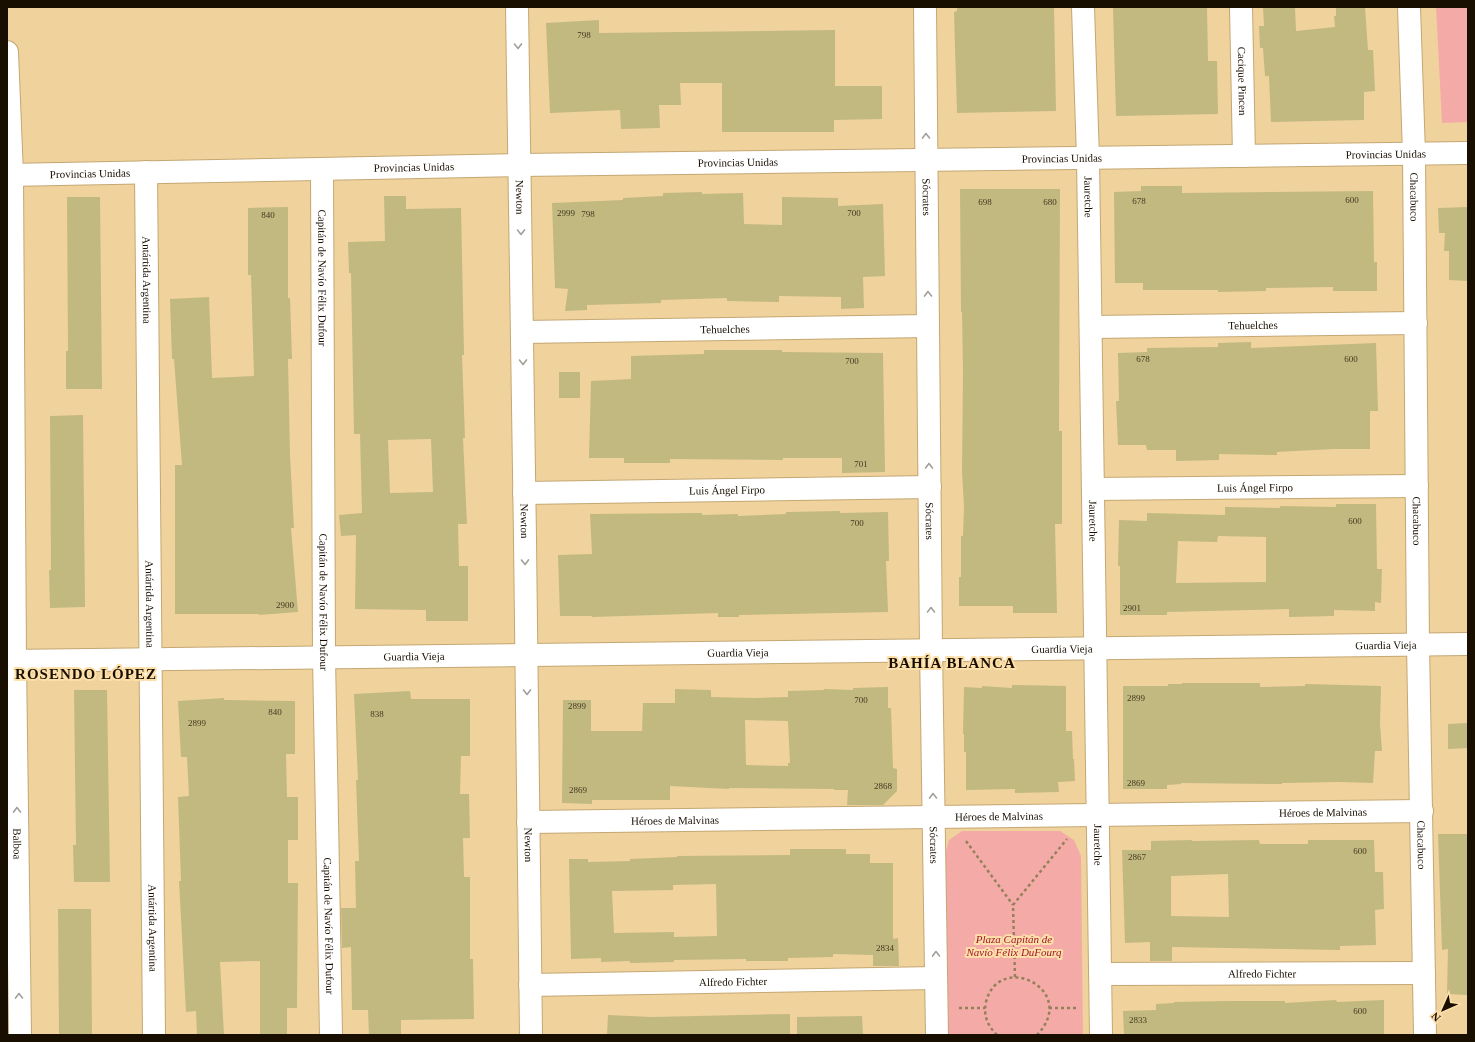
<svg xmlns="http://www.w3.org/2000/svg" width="1475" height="1042" font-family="Georgia,serif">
<rect width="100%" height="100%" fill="#f0d29d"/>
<g fill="#f4aba8">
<polygon points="1436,7 1468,7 1468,122 1442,123"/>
<polygon points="962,831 1060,831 1074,840 1081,856 1083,1035 948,1035 945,855 949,840"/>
</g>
<g fill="#c1b980" fill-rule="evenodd">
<polygon points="957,7 1054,7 1056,111 957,113 954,12 957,11"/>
<polygon points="1207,7 1208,61 1217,61 1218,114 1116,116 1113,8"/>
<polygon points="1263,7 1295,7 1296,31 1335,27 1334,16 1336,16 1336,7 1365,7 1368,50 1373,50 1375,91 1364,92 1364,120 1271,122 1269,76 1265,76 1263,48 1260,48 1259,26 1264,26"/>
<polygon points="599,20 599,33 835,30 835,86 882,86 882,119 834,120 834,132 722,132 722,83 680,83 681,105 659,105 660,128 621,129 620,110 550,113 546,23"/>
<polygon points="1141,186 1182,186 1182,193 1373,191 1374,262 1377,262 1377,291 1333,291 1333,287 1266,288 1266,291 1218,292 1218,290 1143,290 1143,283 1115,283 1114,192 1141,191"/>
<polygon points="960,189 1060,189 1059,431 1062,431 1062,524 1055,524 1057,613 1013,613 1013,606 959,606 959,577 961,577 961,536 963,536 964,507 962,471 963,372 962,312 961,312"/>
<polygon points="702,192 702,194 743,193 744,224 782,225 782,197 838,198 838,206 883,204 885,276 863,277 864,308 841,309 841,297 779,296 779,302 727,301 727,298 661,300 661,303 587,305 587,310 565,311 568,289 555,288 552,203 623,200 623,198 663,196 663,193"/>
<path d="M384,196H406V209L461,208L464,355H462L465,438H463L467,524H458L459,566H468V621H426V610L355,609L356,535L341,536L339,515L362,513L360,434H354L351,273H349L348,242L385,241ZM431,439L433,492L390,493L388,440Z"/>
<polygon points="67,197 100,197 102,389 66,389 66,351 68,351"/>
<polygon points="288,207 288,298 290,298 292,359 288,359 290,455 294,528 291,528 298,612 259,615 259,614 175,614 175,465 182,465 174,359 172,359 170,299 209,297 212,378 254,376 251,275 248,275 248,208"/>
<polygon points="1468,207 1468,281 1449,280 1449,251 1444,251 1445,233 1439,233 1438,208"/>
<polygon points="1251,342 1251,348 1376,343 1378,411 1370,411 1370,449 1333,449 1277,452 1277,455 1219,454 1219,460 1176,461 1176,450 1147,450 1146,445 1118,445 1116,401 1119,401 1118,353 1147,352 1147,348 1218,347 1218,343"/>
<polygon points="704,350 782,350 782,352 883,353 885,472 842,473 842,458 783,458 783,460 670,459 670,463 624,463 624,458 589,458 591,381 631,379 631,356 704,354"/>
<rect x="559" y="372" width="21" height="26"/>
<polygon points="83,415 85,607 50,608 49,570 51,570 50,416"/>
<path d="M1336,504H1376L1377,569H1382L1381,603L1375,602V611L1334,610V616L1289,617V609L1167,612V615H1120V566H1118L1119,520L1147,521V513L1225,515V507L1280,508V506L1336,507ZM1218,536L1266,537V582L1176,583L1178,541L1217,542Z"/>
<polygon points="840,511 840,513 888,512 889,561 886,561 888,612 739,615 739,617 718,617 718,613 592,617 592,616 560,616 558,555 592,554 590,514 702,513 702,515 738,514 738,516 786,514 786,512"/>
<polygon points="1182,683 1260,683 1260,687 1305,686 1305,684 1381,686 1380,724 1382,751 1375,751 1373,783 1338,782 1282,783 1282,784 1181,783 1181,784 1167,785 1167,789 1123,789 1123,686 1168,686 1168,684 1182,684"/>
<polygon points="1012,685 1066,686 1066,731 1072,731 1073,759 1074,759 1075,781 1058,782 1059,792 1015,793 1015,789 966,790 966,752 964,752 964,734 963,734 964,687 982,688 982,686 1012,688"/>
<path d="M888,687V708H891L893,768L897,769V791L883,805H847L848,790H834V789L729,788V789L670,786V800H592V804L562,803L563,700H591V731H642L643,703H675V689L711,690V697L753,698L788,697V691L824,690V689L853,690V688ZM745,720L788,721L790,763H788V766L746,765Z"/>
<polygon points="74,690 107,690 110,882 74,882 73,845 76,845"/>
<polygon points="410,691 411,699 470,699 470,756 461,756 460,794 469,794 470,838 463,838 464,877 470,877 470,959 473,959 474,1019 401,1020 401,1035 369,1035 368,1010 352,1010 351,947 342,948 341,908 356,908 355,861 359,861 356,780 358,780 354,694"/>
<polygon points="224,698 224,700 295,701 295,754 286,754 287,797 298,797 298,840 288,840 288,883 298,883 297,1008 287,1008 287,1035 260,1035 260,961 220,962 224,1035 197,1035 196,1011 186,1012 179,881 181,881 178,797 189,796 187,757 181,757 178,701"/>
<polygon points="1468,723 1468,748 1448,749 1448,724"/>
<polygon points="1438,834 1468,834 1468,995 1447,994 1448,949 1442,950"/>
<path d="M1192,840V841L1259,840L1260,844H1308V840H1374L1375,872H1383L1384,909L1375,910L1376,945L1340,946V950L1172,947V961H1150V942L1125,943L1122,850H1151V841ZM1228,874L1229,917L1171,916V876Z"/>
<path d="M790,849H846V854H870V863H893V939L898,938L899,966H873V955L833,954V957L788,958V961H746V959L674,960V962L630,963V961L601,962V958L571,959L569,859H588V862L630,861V859L677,857V856L790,855ZM716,884L717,936L674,937V932L614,933L612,891L673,890V885Z"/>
<polygon points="58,909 91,909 92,1035 59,1035"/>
<polygon points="1336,1000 1337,1002 1384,1000 1384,1035 1124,1035 1123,1011 1156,1010 1156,1004 1174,1003 1174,1002 1230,1001 1285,1001 1285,1003"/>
<polygon points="790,1014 790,1035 607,1035 608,1015 652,1017"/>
<polygon points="862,1016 863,1035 797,1035 797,1017"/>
</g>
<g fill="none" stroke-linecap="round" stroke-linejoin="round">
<g stroke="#c4a773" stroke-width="24">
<g id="minor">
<path id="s1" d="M517,7C523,350 527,692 531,1035"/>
<path id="s2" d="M925,7L931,649L937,1035"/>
<path id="s3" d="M1083,7L1088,158L1101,1035"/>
<path id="s4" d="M1241,7L1244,156"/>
<path id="s5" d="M1409,7L1414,154L1418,644L1425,1035"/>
<path id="s6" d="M7,52L12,175L15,661L20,1035"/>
<path id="s7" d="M322,169L324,657L331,1035"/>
<path id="s8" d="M146,172L154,1035"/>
<path id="s9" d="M7,175L520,165L1468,153"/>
<path id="s10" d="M1091,327L1416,323"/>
<path id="s11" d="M522,332L928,326"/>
<path id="s12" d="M1093,489L1417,486"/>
<path id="s13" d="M524,493L930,487"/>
<path id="s14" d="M7,661L1468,644"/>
<path id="s15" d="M528,822L1422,811"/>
<path id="s16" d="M1100,974L1424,973"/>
<path id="s17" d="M530,985L936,978"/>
</g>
</g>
<g stroke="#96805b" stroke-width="2.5" stroke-dasharray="3 3" stroke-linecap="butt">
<polyline points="966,841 1013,905"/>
<polyline points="1015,977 1013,905 1067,839"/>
<polyline points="959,1008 985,1008"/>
<polyline points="1049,1008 1077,1008"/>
<path d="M997,1035C988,1026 983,1016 986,1002C999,950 1080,990 1037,1035"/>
</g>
<use href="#minor" stroke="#fff" stroke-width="22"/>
</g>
<defs><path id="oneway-chevron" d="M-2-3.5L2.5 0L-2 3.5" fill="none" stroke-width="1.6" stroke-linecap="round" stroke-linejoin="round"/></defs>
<g stroke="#a39f99">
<use href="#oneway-chevron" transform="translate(518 46) rotate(89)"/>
<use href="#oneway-chevron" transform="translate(926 136) rotate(-91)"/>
<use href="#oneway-chevron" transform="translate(521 232) rotate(89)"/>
<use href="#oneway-chevron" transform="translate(928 294) rotate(-91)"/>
<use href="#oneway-chevron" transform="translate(523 362) rotate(89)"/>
<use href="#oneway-chevron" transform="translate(929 466) rotate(-90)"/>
<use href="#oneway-chevron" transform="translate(525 562) rotate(89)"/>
<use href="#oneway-chevron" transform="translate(931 610) rotate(-90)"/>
<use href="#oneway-chevron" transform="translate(527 692) rotate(90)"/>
<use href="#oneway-chevron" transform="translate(933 796) rotate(-91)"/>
<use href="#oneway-chevron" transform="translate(17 810) rotate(-91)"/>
<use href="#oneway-chevron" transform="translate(936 954) rotate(-91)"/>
<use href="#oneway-chevron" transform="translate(19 996) rotate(-91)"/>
</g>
<g text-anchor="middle" stroke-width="4" stroke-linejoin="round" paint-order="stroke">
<g font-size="9" fill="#433a20">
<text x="584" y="38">798</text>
<text x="1352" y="203">600</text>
<text x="1139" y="204">678</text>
<text x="985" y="205">698</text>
<text x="1050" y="205">680</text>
<text x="566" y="216">2999</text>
<text x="854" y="216">700</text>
<text x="588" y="217">798</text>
<text x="268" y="218">840</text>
<text x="1143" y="362">678</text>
<text x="1351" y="362">600</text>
<text x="852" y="364">700</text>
<text x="861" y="467">701</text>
<text x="1355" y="524">600</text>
<text x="857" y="526">700</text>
<text x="285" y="608">2900</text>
<text x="1132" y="611">2901</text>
<text x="1136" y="701">2899</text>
<text x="861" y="703">700</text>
<text x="577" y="709">2899</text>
<text x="275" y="715">840</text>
<text x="377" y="717">838</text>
<text x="197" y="726">2899</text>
<text x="1136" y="786">2869</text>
<text x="883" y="789">2868</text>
<text x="578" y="793">2869</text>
<text x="1360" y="854">600</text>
<text x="1137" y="860">2867</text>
<text x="885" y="951">2834</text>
<text x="1360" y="1014">600</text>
<text x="1138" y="1023">2833</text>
</g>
<g font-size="11" fill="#190f00" stroke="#fddfaa">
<text dy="4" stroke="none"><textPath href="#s4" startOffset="74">Cacique Pincen</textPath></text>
<text dy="4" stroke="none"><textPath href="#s9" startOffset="1379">Provincias Unidas</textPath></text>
<text dy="4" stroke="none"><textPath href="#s9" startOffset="1055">Provincias Unidas</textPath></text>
<text dy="4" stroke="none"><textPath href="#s9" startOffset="731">Provincias Unidas</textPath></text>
<text dy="4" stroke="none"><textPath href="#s9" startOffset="407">Provincias Unidas</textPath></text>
<text dy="4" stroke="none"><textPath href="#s9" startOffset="83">Provincias Unidas</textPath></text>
<text dy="4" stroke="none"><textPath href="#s1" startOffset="190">Newton</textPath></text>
<text dy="4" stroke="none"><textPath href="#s2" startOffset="190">Sócrates</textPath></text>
<text dy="4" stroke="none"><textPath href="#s3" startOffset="190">Jauretche</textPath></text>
<text dy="4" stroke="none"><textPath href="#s5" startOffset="190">Chacabuco</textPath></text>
<text dy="4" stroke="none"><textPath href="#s7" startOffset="109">Capitán de Navío Félix Dufour</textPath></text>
<text dy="4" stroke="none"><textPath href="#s8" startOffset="108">Antártida Argentina</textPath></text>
<text dy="4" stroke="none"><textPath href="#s10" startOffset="162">Tehuelches</textPath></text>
<text dy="4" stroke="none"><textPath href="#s11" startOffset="203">Tehuelches</textPath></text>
<text dy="4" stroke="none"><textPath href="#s12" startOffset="162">Luis Ángel Firpo</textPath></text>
<text dy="4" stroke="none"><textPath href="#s13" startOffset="203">Luis Ángel Firpo</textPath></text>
<text dy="4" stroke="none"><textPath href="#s1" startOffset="514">Newton</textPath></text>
<text dy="4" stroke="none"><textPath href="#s2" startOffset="514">Sócrates</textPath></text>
<text dy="4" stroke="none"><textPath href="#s3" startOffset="514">Jauretche</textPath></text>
<text dy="4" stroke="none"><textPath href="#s5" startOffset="514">Chacabuco</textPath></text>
<text dy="4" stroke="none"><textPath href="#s7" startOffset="433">Capitán de Navío Félix Dufour</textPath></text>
<text dy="4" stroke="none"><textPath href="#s8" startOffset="432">Antártida Argentina</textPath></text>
<text dy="4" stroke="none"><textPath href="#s14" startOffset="1379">Guardia Vieja</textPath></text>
<text dy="4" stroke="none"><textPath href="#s14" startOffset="1055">Guardia Vieja</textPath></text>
<text dy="4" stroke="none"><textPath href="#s14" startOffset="731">Guardia Vieja</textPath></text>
<text dy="4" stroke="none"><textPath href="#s14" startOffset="407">Guardia Vieja</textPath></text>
<text dy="4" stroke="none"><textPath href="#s15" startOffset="795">Héroes de Malvinas</textPath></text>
<text dy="4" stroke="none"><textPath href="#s15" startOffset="471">Héroes de Malvinas</textPath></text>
<text dy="4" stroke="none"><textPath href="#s15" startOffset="147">Héroes de Malvinas</textPath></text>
<text dy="4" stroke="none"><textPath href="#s6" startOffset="792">Balboa</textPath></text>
<text dy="4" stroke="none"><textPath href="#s1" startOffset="838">Newton</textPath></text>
<text dy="4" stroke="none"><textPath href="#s2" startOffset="838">Sócrates</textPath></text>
<text dy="4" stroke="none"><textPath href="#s3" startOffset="838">Jauretche</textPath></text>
<text dy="4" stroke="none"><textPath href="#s5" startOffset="838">Chacabuco</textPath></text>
<text dy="4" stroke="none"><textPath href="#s7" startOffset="757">Capitán de Navío Félix Dufour</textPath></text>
<text dy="4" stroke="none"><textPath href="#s8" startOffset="756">Antártida Argentina</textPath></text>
<text dy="4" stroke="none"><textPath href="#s16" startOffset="162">Alfredo Fichter</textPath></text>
<text dy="4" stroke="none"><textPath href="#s17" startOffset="203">Alfredo Fichter</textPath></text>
</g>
<g font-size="11" font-style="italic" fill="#a01529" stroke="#fddfaa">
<text x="1014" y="943">Plaza Capitán de<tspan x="1014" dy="13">Navío Félix DuFourq</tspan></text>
</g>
<g font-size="15" font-weight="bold" letter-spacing="1" fill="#190f00" stroke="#fddfaa">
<text x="952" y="668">BAHÍA BLANCA</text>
<text x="86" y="679">ROSENDO LÓPEZ</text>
</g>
</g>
<rect width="1475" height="1042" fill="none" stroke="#190f00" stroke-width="16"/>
<g transform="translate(1443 1010) rotate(225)" stroke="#fddfaa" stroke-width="3" paint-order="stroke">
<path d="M0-3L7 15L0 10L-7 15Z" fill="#190f00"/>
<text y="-6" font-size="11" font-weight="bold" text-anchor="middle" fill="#190f00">N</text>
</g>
</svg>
